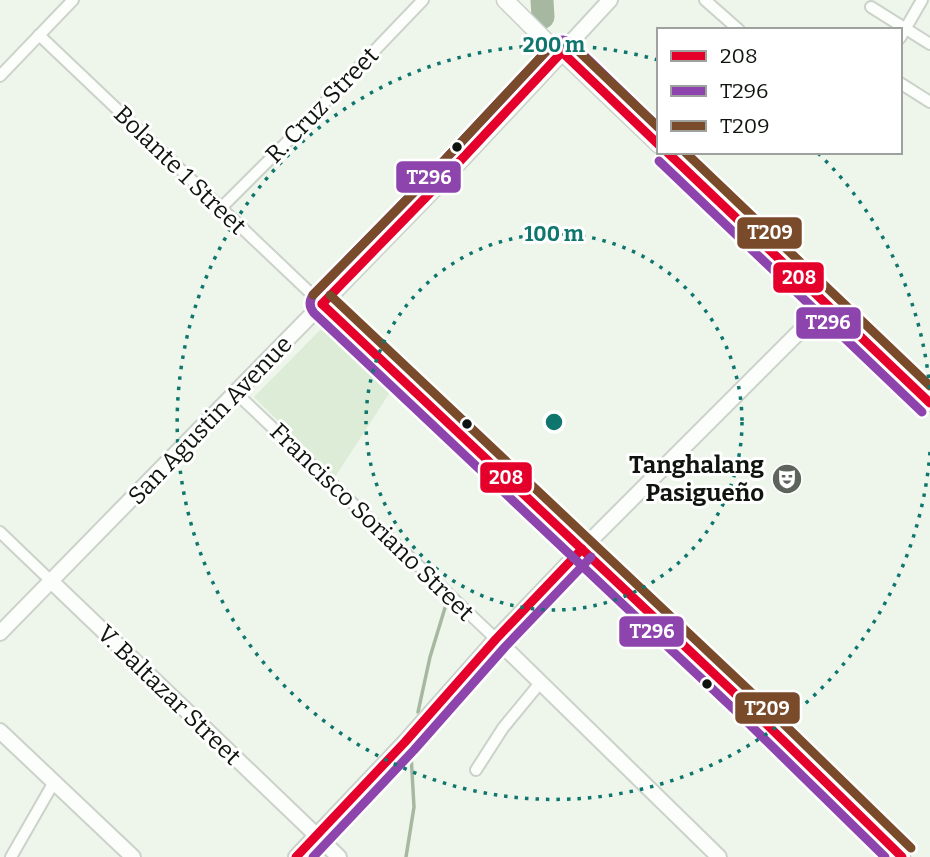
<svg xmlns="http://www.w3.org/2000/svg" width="930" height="857" font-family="Bitter,serif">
<rect width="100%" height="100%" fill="#eef6eb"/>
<polygon fill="#dcecd7" points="330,320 396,383 335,477 254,397"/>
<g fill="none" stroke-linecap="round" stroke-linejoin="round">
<g stroke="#a7b8a1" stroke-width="3.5">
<polyline points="418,712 430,657 448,598"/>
<polyline points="406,857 414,807 411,754"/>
</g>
<polyline stroke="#a7b8a1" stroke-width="23" points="542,0 543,17"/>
<g stroke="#cbd2c9" stroke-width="14">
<g id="minor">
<polyline points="705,0 739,30"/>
<polyline points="871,7 930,44"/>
<polyline points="39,35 322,304"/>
<polyline points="900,38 922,0"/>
<polyline points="0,76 73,0"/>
<polyline points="900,83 930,102"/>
<polyline points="220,209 285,144 423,0"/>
<polyline points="236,393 496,639"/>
<polyline points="0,532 51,581"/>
<polyline points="476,770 503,728 540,683"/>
<polyline points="11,857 54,782"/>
</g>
</g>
<g stroke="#cbd2c9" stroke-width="18">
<g id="tertiary">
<polyline points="562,52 610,0"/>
<polyline points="51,581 339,857"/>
<polyline points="0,633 322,304"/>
<polyline points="496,639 719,857"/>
<polyline points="0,731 133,857"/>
<polyline points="296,857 405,742 496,639 582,549 826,305"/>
</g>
</g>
<g stroke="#cbd2c9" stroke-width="19">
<g id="secondary">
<polyline points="505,0 548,43 562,52 659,145"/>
<polyline points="562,52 432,191 322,304 746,704 902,857"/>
<polyline points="667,152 930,403"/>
</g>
</g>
<use href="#minor" stroke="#fcfefc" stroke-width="10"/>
<use href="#tertiary" stroke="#fcfefc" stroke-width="14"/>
<use href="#secondary" stroke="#fcfefc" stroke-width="16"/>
<g stroke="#fff" stroke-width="14">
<g id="bus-1">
<polyline points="562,52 659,145"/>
<polyline points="667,152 930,403"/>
<polyline points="322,304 746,704 902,857"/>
<polyline points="322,304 432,191 562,52"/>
<polyline points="296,857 405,742 496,639 582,549"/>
</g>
</g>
<g stroke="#fff" stroke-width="14">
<g id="bus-2">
<path d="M659,128L570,42L563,40L556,41L423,183L313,295C309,301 309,307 314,313L738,713L885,857"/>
<polyline points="659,161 922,412"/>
<polyline points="313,857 414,750 505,647 591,557"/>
</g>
</g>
<g stroke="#fff" stroke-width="14">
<g id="bus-3">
<polyline points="570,43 659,128"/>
<polyline points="685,152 930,386"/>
<polyline points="313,295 423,183 553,44"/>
<polyline points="330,295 754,695 911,848"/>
</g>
</g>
<use href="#bus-1" stroke="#e4002b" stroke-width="9"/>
<use href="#bus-2" stroke="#8e44ad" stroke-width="9"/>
<use href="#bus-3" stroke="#7a4b2a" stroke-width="9"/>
</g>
<g fill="none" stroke="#0f766e" stroke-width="3.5" stroke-dasharray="3.5 7">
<circle cx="554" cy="422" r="188"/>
<path d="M930 452A377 377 0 1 1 658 60M818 153A377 377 0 0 1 930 392"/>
</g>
<defs>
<g id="theatre-disc" transform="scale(1.575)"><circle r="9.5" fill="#5d645b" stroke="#fff"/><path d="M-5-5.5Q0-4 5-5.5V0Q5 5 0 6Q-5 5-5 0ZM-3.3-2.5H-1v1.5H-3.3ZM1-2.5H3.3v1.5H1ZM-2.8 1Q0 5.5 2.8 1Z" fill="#fff"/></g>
</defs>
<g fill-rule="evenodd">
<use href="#theatre-disc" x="787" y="479"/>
</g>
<g fill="#0f150e" stroke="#fff" stroke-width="2.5">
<circle cx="457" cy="147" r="6"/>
<circle cx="467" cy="424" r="6"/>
<circle cx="707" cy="684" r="6"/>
</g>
<g text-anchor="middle" stroke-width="6" stroke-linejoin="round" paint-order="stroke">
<g font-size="24" fill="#0f150e" stroke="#fff">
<text transform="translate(322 105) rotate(-46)" y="8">R. Cruz Street</text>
<text transform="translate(180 170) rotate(44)" y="8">Bolante 1 Street</text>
<text transform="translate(210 420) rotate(-46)" y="8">San Agustin Avenue</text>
<text transform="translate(372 522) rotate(44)" y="8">Francisco Soriano Street</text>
<text transform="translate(169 695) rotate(44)" y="8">V. Baltazar Street</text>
</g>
<g font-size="24" font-weight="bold" fill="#0f150e" stroke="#fff" text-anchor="end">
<text x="764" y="473">Tanghalang<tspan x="764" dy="28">Pasigueño</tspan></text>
</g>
</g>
<circle cx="554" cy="422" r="10" fill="#0f766e" stroke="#fff" stroke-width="3.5"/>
<g font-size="21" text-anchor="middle" font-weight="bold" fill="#0f766e" stroke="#fff" stroke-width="6" stroke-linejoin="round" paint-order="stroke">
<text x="554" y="52">200 m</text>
<text x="554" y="241">100 m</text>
</g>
<g stroke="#fff" stroke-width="2.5">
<rect x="395" y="160" width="67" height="34" rx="7" fill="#8e44ad"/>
<rect x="736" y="216" width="67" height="34" rx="7" fill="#7a4b2a"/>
<rect x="772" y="261" width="53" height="33" rx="7" fill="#e4002b"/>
<rect x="795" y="306" width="67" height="34" rx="7" fill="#8e44ad"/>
<rect x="479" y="461" width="54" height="33" rx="7" fill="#e4002b"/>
<rect x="618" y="615" width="67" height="33" rx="7" fill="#8e44ad"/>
<rect x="734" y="691" width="67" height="34" rx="7" fill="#7a4b2a"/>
</g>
<g font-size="19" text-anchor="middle" font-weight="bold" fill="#fff">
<text x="429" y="184">T296</text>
<text x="770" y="239">T209</text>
<text x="799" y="284">208</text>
<text x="828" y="329">T296</text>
<text x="506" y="484">208</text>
<text x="652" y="638">T296</text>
<text x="767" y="715">T209</text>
</g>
<rect x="657" y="28" width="245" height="126" fill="#ffffff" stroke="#9fa19f" stroke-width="2"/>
<rect x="671" y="51" width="35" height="10" fill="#e4002b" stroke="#9fa19f" stroke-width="2"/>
<text x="720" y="63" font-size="21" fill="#0f150e">208</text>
<rect x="671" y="86" width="35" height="10" fill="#8e44ad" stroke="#9fa19f" stroke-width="2"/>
<text x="720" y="98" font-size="21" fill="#0f150e">T296</text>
<rect x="671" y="121" width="35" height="10" fill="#7a4b2a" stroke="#9fa19f" stroke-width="2"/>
<text x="720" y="133" font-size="21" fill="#0f150e">T209</text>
</svg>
